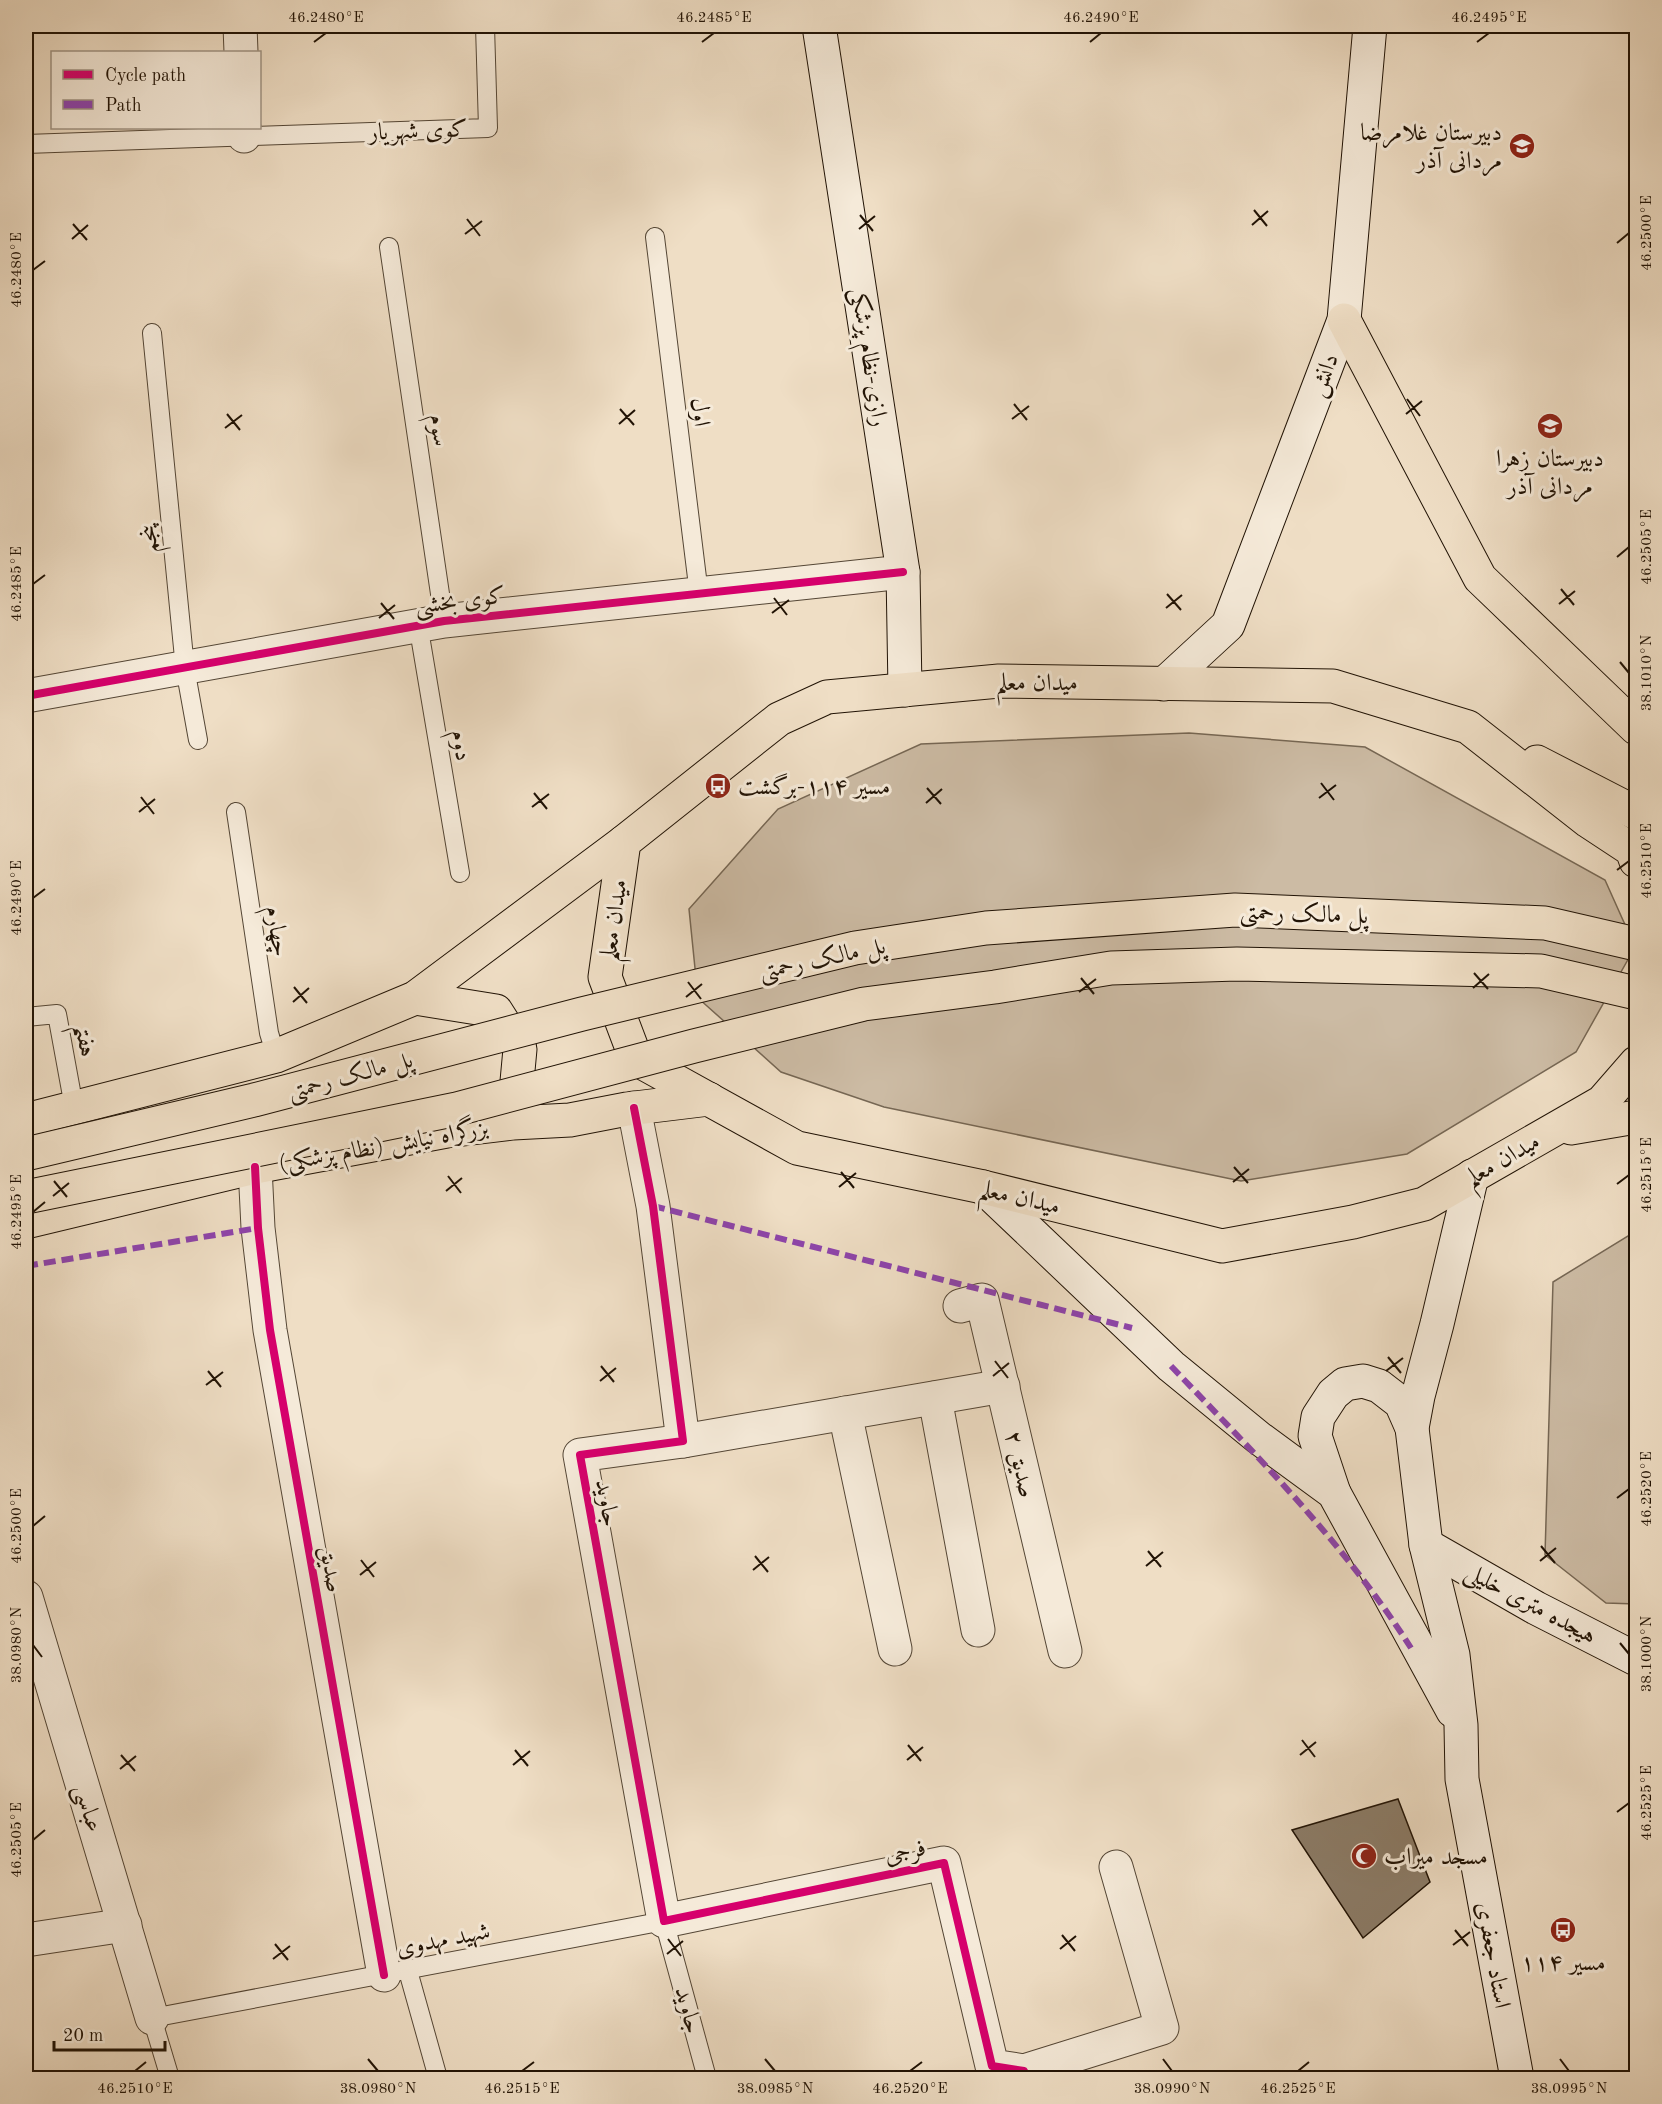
<svg xmlns="http://www.w3.org/2000/svg" width="1662" height="2104" font-family="'Old Standard TT',Amiri,serif">
<rect width="100%" height="100%" fill="#efdec5"/>
<filter id="stains"><feTurbulence type="fractalNoise" baseFrequency=".00333" numOctaves="4"/><feColorMatrix values="0 0 0 0 .2 0 0 0 0 .09 0 0 0 0 .02 0 0 0 .5 -.17"/></filter>
<radialGradient id="worn" r=".72"><stop offset=".6" stop-color="#630" stop-opacity="0"/><stop offset="1" stop-color="#630" stop-opacity=".3"/></radialGradient>
<g fill="#ccbba4" stroke="#766754" stroke-width="1.5">
<polygon points="1189,733 1365,747 1605,880 1635,947 1576,1052 1407,1154 1241,1181 884,1107 781,1072 698,998 689,909 778,809 921,744"/>
<polygon points="1636,1231 1636,1604 1606,1603 1545,1555 1553,1282"/>
</g>
<polygon fill="#8c7d69" stroke="#211305" stroke-width="1.5" points="1398,1799 1430,1882 1363,1938 1292,1830"/>
<g fill="none" stroke-linecap="round" stroke-linejoin="round">
<g stroke="#544635" stroke-width="20">
<g id="lane">
<polyline points="26,144 488,128 485,26"/>
<polyline points="655,237 699,594"/>
<polyline points="389,247 444,621"/>
<polyline points="152,333 185,668 198,740"/>
<polyline points="418,624 460,873"/>
<polyline points="236,812 269,1033 276,1056"/>
<polyline points="26,1017 57,1014 74,1107"/>
<polyline points="408,1971 438,2078"/>
<polyline points="170,2078 152,2018 664,1921 707,2078"/>
</g>
</g>
<g stroke="#544635" stroke-width="35">
<g id="street">
<polyline points="240,26 241,52"/>
<polyline points="244,128 244,136"/>
<polyline points="26,696 444,621 903,572"/>
<polyline points="634,1108 653,1206 683,1441 580,1455 664,1921 944,1863 992,2066 1024,2071 1027,2078"/>
<polyline points="255,1167 258,1228 270,1330 384,1975"/>
<polyline points="960,1306 982,1300 1065,1651"/>
<polyline points="935,1398 978,1630"/>
<polyline points="845,1413 895,1649"/>
<polyline points="683,1441 1003,1386"/>
<polyline points="26,1597 152,2018"/>
<polyline points="26,1940 125,1925"/>
<polyline points="1024,2071 1162,2028 1116,1867"/>
</g>
</g>
<g stroke="#211305" stroke-width="35">
<g id="secondary">
<polyline points="819,26 903,572 905,690"/>
<polyline points="1164,684 1228,625 1344,320 1370,26"/>
<polyline points="1472,1176 1437,1324 1418,1396 1412,1428 1426,1545 1453,1655 1461,1725 1462,1779 1517,2078"/>
<polyline points="983,1187 1171,1366 1259,1438 1334,1493 1453,1711"/>
<polyline points="1334,1493 1315,1436 1318,1417 1333,1394 1345,1384 1363,1381 1379,1386 1401,1403 1412,1428"/>
<polyline points="1426,1545 1536,1608 1636,1659"/>
</g>
</g>
<g stroke="#211305" stroke-width="35">
<g id="highway">
<polyline points="1344,320 1480,578 1636,728"/>
<polyline points="1537,762 1636,813"/>
<polyline points="1636,861 1632,850 1588,821 1468,727 1333,686 999,681 827,697 779,719 624,842 605,977 636,1059 797,1148 983,1187 1222,1246 1353,1222 1424,1204 1602,1102 1636,1063"/>
<polyline points="415,998 496,1011 520,1049 516,1092 490,1106"/>
<polyline points="26,1120 276,1056 415,998 624,842"/>
<polyline points="1571,1128 1636,1117"/>
<polyline points="26,1222 255,1167 447,1131 513,1123 570,1120 627,1109 709,1099"/>
</g>
</g>
<use href="#lane" stroke="#f5ead9" stroke-width="18"/>
<use href="#street" stroke="#f5ead9" stroke-width="33"/>
<use href="#secondary" stroke="#f5ead9" stroke-width="33"/>
<use href="#highway" stroke="#efdec5" stroke-width="33"/>
<g stroke="#211305" stroke-width="35" stroke-linecap="butt">
<g id="highway-bridge">
<polyline points="26,1154 254,1100 582,1014 855,948 986,928 1235,910 1545,923 1636,944"/>
<polyline points="26,1197 457,1109 694,1046 864,1004 995,987 1111,968 1237,964 1541,971 1636,993"/>
</g>
</g>
<use href="#highway-bridge" stroke="#efdec5" stroke-width="33"/>
<g stroke="#8e44ad" stroke-width="6" stroke-dasharray="12 6" stroke-linecap="butt">
<polyline points="653,1206 1132,1328"/>
<polyline points="26,1266 258,1228"/>
<path d="M1171,1366C1256,1455 1345,1544 1411,1648"/>
</g>
<g stroke="#f5ead9" stroke-width="11">
<g id="cycleway">
<polyline points="26,696 444,621 903,572"/>
<polyline points="634,1108 653,1206 683,1441 580,1455 664,1921 944,1863 992,2066 1024,2071 1027,2078"/>
<polyline points="255,1167 258,1228 270,1330 384,1975"/>
</g>
</g>
<use href="#cycleway" stroke="#d6006c" stroke-width="8"/>
</g>
<path fill="none" stroke="#211305" stroke-width="2" d="M314,42L326,33M702,42L714,33M1090,42L1101,33M1477,42L1489,33M1254,210L1267,226M860,215L873,231M467,219L480,236M73,224L87,240M1252,225L1268,211M859,229L875,216M465,234L482,221M72,239L88,225M1617,243L1629,233M33,270L45,261M1407,399L1420,416M1014,404L1027,420M620,409L634,425M227,414L240,430M1406,414L1422,401M1012,419L1029,406M619,424L635,410M225,428L242,415M1617,557L1629,547M33,584L45,575M1561,589L1574,605M1167,594L1181,610M774,598L787,615M381,603L394,619M1559,604L1575,591M1166,608L1182,595M772,613L789,600M379,618L395,605M1620,662L1629,673M1321,783L1334,800M927,788L941,804M534,793L547,809M141,797L154,814M1319,798L1336,785M926,803L942,789M532,807L549,794M139,812L155,799M1617,870L1629,861M33,898L45,889M1474,973L1488,989M1081,978L1094,994M688,982L701,999M294,987L307,1003M1473,988L1489,974M1079,992L1096,979M686,997L702,984M293,1002L309,988M1234,1167L1248,1183M841,1172L854,1188M448,1176L461,1193M54,1181L67,1197M1233,1182L1249,1169M1617,1184L1629,1175M839,1187L856,1173M446,1191L462,1178M53,1196L69,1183M33,1212L45,1202M1388,1357L1401,1373M995,1361L1008,1378M601,1366L614,1382M208,1371L221,1387M1386,1371L1403,1358M993,1376L1009,1363M600,1381L616,1368M206,1385L223,1372M1617,1498L1629,1489M33,1526L45,1516M1541,1546L1555,1563M1148,1551L1161,1567M755,1556L768,1572M361,1560L374,1577M1540,1561L1556,1548M1146,1566L1163,1552M753,1570L769,1557M360,1575L376,1562M1620,1643L1629,1654M33,1645L42,1657M1302,1740L1315,1757M908,1745L921,1761M515,1750L528,1766M121,1755L135,1771M1300,1755L1316,1742M907,1760L923,1747M513,1765L530,1751M120,1769L136,1756M1617,1812L1629,1803M33,1840L45,1830M1455,1930L1468,1946M1062,1935L1075,1951M668,1939L681,1956M275,1944L288,1960M1453,1945L1470,1932M1060,1949L1076,1936M667,1954L683,1941M273,1959L290,1946M368,2059L378,2071M765,2059L775,2071M1163,2059L1172,2071M1560,2059L1569,2071M135,2071L146,2062M522,2071L534,2062M910,2071L922,2062M1298,2071L1309,2062"/>
<defs>
<g id="school-disc" transform="scale(1.35)"><circle r="9.5" fill="#8f2418" stroke="#f5ead9"/><path d="M0-5L7-2L0 1L-7-2ZM-4 1L0 2.5L4 1V4Q0 6-4 4Z" fill="#fff"/></g>
<g id="bus-disc" transform="scale(1.35)"><circle r="9.5" fill="#8f2418" stroke="#f5ead9"/><path d="M-5-6H5V4H4V6H2V4H-2V6H-4V4H-5ZM-3.5-4V0h7V-4ZM-3.5 1.2v1.5H-2V1.2ZM2 1.2v1.5H3.5V1.2Z" fill="#fff"/></g>
<g id="mosque-disc" transform="scale(1.35)"><circle r="9.5" fill="#8f2418" stroke="#f5ead9"/><path d="M3.5-4.9A6 6 0 1 0 3.5 4.9A5 5 0 1 1 3.5-4.9Z" fill="#fff"/></g>
</defs>
<g fill-rule="evenodd">
<use href="#school-disc" x="1522" y="146"/>
<use href="#school-disc" x="1550" y="426"/>
<use href="#bus-disc" x="718" y="786"/>
<use href="#mosque-disc" x="1364" y="1856"/>
<use href="#bus-disc" x="1563" y="1930"/>
</g>
<g text-anchor="middle" stroke-width="6" stroke-linejoin="round" paint-order="stroke">
<g font-size="24" fill="#211305" stroke="#f5ead9">
<text transform="translate(418 130) rotate(-2)" y="8">کوی شهریار</text>
<text transform="translate(870 357) rotate(81)" y="8">رازی-نظام پزشکی</text>
<text transform="translate(1323 375) rotate(-69)" y="8">دانش</text>
<text transform="translate(701 412) rotate(83)" y="8">اول</text>
<text transform="translate(440 430) rotate(82)" y="8">سوم</text>
<text transform="translate(148 539) rotate(-96)" y="8">پنجم</text>
<text transform="translate(460 600) rotate(-7)" y="8">کوی بخشی</text>
<text x="1037" y="690">میدان معلم</text>
<text transform="translate(462 745) rotate(80)" y="8">دوم</text>
<text transform="translate(1304 913) rotate(2)" y="8">پل مالک رحمتی</text>
<text transform="translate(613 920) rotate(-82)" y="8">میدان معلم</text>
<text transform="translate(278 931) rotate(81)" y="8">چهارم</text>
<text transform="translate(822 958) rotate(-12)" y="8">پل مالک رحمتی</text>
<text transform="translate(86 1040) rotate(79)" y="8">هفتم</text>
<text transform="translate(350 1075) rotate(-15)" y="8">پل مالک رحمتی</text>
<text transform="translate(383 1145) rotate(-10)" y="8">بزرگراه نیایش (نظام پزشکی)</text>
<text transform="translate(1502 1159) rotate(-30)" y="8">میدان معلم</text>
<text transform="translate(1020 1197) rotate(13)" y="8">میدان معلم</text>
<text transform="translate(1021 1464) rotate(77)" y="8">صدیق ۲</text>
<text transform="translate(608 1503) rotate(80)" y="8">جاوید</text>
<text transform="translate(332 1569) rotate(80)" y="8">صدیق</text>
<text transform="translate(1531 1603) rotate(28)" y="8">هیجده متری خلیلی</text>
<text transform="translate(89 1808) rotate(73)" y="8">عباسی</text>
<text transform="translate(905 1851) rotate(-12)" y="8">فرجی</text>
<text transform="translate(443 1939) rotate(-11)" y="8">شهید مهدوی</text>
<text transform="translate(1494 1955) rotate(80)" y="8">استاد جعفری</text>
<text transform="translate(689 2010) rotate(75)" y="8">جاوید</text>
</g>
<g font-size="24" fill="#211305" stroke="#f5ead9">
<text x="1502" y="140" text-anchor="end">دبیرستان غلامرضا<tspan x="1502" dy="28">مردانی آذر</tspan></text>
<text x="1550" y="466">دبیرستان زهرا<tspan x="1550" dy="28">مردانی آذر</tspan></text>
<text x="738" y="794" text-anchor="start">مسیر ۱۱۴-برگشت</text>
<text x="1384" y="1864" text-anchor="start">مسجد میراب</text>
<text x="1563" y="1970">مسیر ۱۱۴</text>
</g>
</g>
<rect width="1662" height="2104" fill="none" stroke="#efdec5" stroke-width="66"/>
<rect x="51" y="51" width="210" height="78" fill="#f5ead9" stroke="#a09484" stroke-width="1.5"/>
<rect x="63" y="70" width="30" height="9" fill="#d6006c" stroke="#a09484" stroke-width="1.5"/>
<text x="105" y="81" font-size="18" fill="#211305">Cycle path</text>
<rect x="63" y="100" width="30" height="9" fill="#8e44ad" stroke="#a09484" stroke-width="1.5"/>
<text x="105" y="111" font-size="18" fill="#211305">Path</text>
<path d="M54 2041v9h111v-9" fill="none" stroke="#211305" stroke-width="3"/>
<text x="63" y="2041" font-size="18" fill="#211305" stroke="#f5ead9" stroke-width="4.5" paint-order="stroke">20 m</text>
<rect x="33" y="33" width="1596" height="2038" fill="none" stroke="#211305" stroke-width="2"/>
<g font-size="15" text-anchor="middle" fill="#211305">
<text x="326" y="22">46.2480°E</text>
<text x="714" y="22">46.2485°E</text>
<text x="1101" y="22">46.2490°E</text>
<text x="1489" y="22">46.2495°E</text>
<text transform="translate(1646 233) rotate(-90)" y="5">46.2500°E</text>
<text transform="translate(16 270) rotate(-90)" y="5">46.2480°E</text>
<text transform="translate(1646 547) rotate(-90)" y="5">46.2505°E</text>
<text transform="translate(16 584) rotate(-90)" y="5">46.2485°E</text>
<text transform="translate(1646 673) rotate(-90)" y="5">38.1010°N</text>
<text transform="translate(1646 861) rotate(-90)" y="5">46.2510°E</text>
<text transform="translate(16 898) rotate(-90)" y="5">46.2490°E</text>
<text transform="translate(1646 1175) rotate(-90)" y="5">46.2515°E</text>
<text transform="translate(16 1212) rotate(-90)" y="5">46.2495°E</text>
<text transform="translate(1646 1489) rotate(-90)" y="5">46.2520°E</text>
<text transform="translate(16 1526) rotate(-90)" y="5">46.2500°E</text>
<text transform="translate(16 1645) rotate(-90)" y="5">38.0980°N</text>
<text transform="translate(1646 1654) rotate(-90)" y="5">38.1000°N</text>
<text transform="translate(1646 1803) rotate(-90)" y="5">46.2525°E</text>
<text transform="translate(16 1840) rotate(-90)" y="5">46.2505°E</text>
<text x="135" y="2093">46.2510°E</text>
<text x="378" y="2093">38.0980°N</text>
<text x="522" y="2093">46.2515°E</text>
<text x="775" y="2093">38.0985°N</text>
<text x="910" y="2093">46.2520°E</text>
<text x="1172" y="2093">38.0990°N</text>
<text x="1298" y="2093">46.2525°E</text>
<text x="1569" y="2093">38.0995°N</text>
</g>
<rect width="100%" height="100%" filter="url(#stains)"/>
<rect width="100%" height="100%" fill="url(#worn)"/>
</svg>
